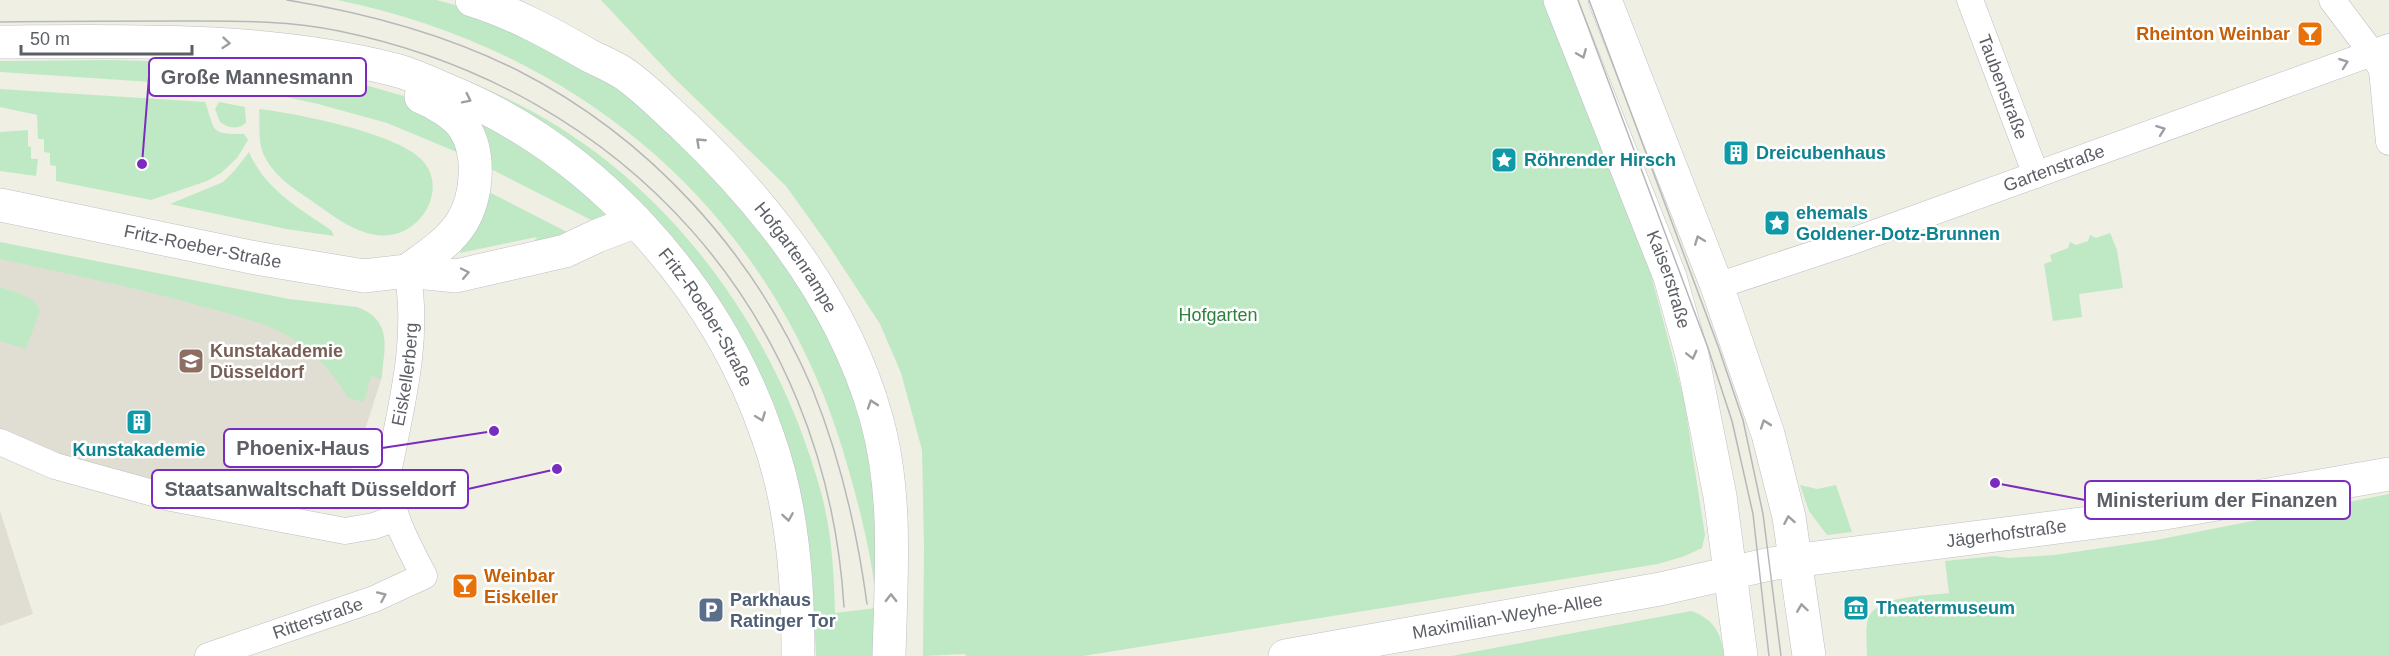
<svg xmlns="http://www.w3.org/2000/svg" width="2389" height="656" font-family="Arial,sans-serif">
<rect width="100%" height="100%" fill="#f0efe4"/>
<g fill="#e0ded3">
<polygon points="0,245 384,345 382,377 339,510 249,504 58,455 0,432"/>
<polygon points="0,511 33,614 0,626"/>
</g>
<g fill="#bfe9c4">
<path d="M337,0H436L479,11L607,75L713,172L783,255L837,348L876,461L878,656H816L812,572L794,476L609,177L318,39L317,37C394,52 466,75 535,113C678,192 781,340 822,496C832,534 834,574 835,613L876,608C874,564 862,518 850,475C783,223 591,52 337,0Z"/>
<polygon points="601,0 1547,0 1603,141 1651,275 1684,399 1705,535 1702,548 1685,556 1658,564 1083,656 966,656 965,654 923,656 924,545 922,450 901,373 880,324 829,246 786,186 673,77"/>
<polygon points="111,60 187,62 240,67 242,88 0,72 0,61"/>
<polygon points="258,68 291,71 362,84 407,97 443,123 459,153 387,123 318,104 259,91"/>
<path d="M0,89L205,102C216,131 208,134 244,134L248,140L237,158L221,173L207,181L151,200L56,181V166L50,165V153L44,152V139H38L37,115L0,107Z"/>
<path d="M219,102L245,107L246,123C237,130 228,128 220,122L215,109Z"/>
<path d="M259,109C295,113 397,133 422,160C448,188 423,231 390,235C362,239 333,216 312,201C293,188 270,174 262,150C258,138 260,122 259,109Z"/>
<polygon points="482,121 530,150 613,218 597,223 491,169 480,126"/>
<polygon points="28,130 28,146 31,147 31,159 38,159 36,176 0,171 0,132"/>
<path d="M249,152C265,189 298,208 331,230L334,236L286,229L170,204L223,182L235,170Z"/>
<polygon points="489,192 565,231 574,239 526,254 537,237 460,253"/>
<polygon points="2110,233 2117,250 2123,288 2079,294 2082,317 2053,321 2044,264 2052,261 2050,255 2068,248 2070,242 2076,245 2088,241 2090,235 2096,238"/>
<path d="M0,242L289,299L357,307C393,320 385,348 381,379L371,376L364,402L348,398C332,372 315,351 288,336C266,323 227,313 201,306C135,287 67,274 0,259Z"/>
<path d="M0,287C14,292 34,295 40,310L26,349L0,341Z"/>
<polygon points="1800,485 1817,489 1836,485 1852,532 1827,535 1809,511"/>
<path d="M2389,494V656H1867C1867,643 1865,631 1868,619C1876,595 1926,596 1949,593L1945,561L1995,556L2009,558L2054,555L2156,540Z"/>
<path d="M1691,611C1714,619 1721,633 1724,656H1451Z"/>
</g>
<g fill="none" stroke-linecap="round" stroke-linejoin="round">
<g stroke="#bcbdc4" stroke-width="27">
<g id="minor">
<path id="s1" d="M1970,0L2036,175"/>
<polyline points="2332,0 2372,53 2382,70 2389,142"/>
<path id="s2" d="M1717,286L1850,242L2389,47"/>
<polyline points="0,442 55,466 171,498 345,531 374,526 396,518"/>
<path id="s3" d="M208,656L374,599L424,576C406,541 390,514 388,473C401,407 420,338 407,271"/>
</g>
</g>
<g stroke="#bdbfc6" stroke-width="34">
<g id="secondary">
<path id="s4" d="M472,0C514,13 552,34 590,56C602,62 615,67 626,75C647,90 665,109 684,126C768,206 844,303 876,417C898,494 891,577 889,656"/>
<path id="s5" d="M1560,0L1670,277L1692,355L1720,496L1741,656"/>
<polyline points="1605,0 1717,286 1768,434 1789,517 1809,656"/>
<path id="s6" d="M0,42C133,41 265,37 395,70C411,74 428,82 444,89C594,149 716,285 768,437C793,507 798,583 798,656"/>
<path id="s7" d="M0,205L256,258L364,276L407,271L456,276L565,251L597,236L636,221"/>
<path d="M407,271C426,257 449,243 462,222C477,197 481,155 465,129C456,115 436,103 421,97"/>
<path id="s8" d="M1285,656L1660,589L1770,564L2159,514L2389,474"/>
</g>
</g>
<use href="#minor" stroke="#fff" stroke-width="26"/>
<use href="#secondary" stroke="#fff" stroke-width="33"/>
<g stroke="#b7b8b9" stroke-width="1.5">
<path d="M287,0C366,13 445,34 517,70C649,137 754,252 812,388C840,457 857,530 867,604"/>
<polyline points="1578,0 1708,348 1732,421 1753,514 1769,656"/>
<polyline points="1589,0 1718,346 1743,420 1763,514 1781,656"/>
<path d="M0,22C61,21 121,21 182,21C234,21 288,20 339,31C625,90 826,313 844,607"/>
</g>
</g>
<defs><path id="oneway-chevron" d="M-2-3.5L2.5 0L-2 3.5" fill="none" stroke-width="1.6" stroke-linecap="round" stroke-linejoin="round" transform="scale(1.5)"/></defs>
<g stroke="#9d9fa3">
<use href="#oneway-chevron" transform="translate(226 43) rotate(5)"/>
<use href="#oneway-chevron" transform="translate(1582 54) rotate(68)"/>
<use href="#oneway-chevron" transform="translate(2344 63) rotate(-20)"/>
<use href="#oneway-chevron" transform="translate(467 99) rotate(26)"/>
<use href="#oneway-chevron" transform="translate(2161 130) rotate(-20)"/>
<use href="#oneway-chevron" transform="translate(700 142) rotate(-137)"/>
<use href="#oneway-chevron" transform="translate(1699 240) rotate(-111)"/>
<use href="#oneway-chevron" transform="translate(465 273) rotate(-12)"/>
<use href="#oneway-chevron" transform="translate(1692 355) rotate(76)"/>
<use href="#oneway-chevron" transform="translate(872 404) rotate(-109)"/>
<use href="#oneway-chevron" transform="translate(761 417) rotate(69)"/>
<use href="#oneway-chevron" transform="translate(1765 424) rotate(-109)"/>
<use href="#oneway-chevron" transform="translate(788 517) rotate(81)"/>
<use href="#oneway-chevron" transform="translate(1789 520) rotate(-100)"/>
<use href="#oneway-chevron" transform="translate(382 596) rotate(-24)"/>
<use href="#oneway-chevron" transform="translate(891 598) rotate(-90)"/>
<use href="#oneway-chevron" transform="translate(1802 608) rotate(-98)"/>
</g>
<defs>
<g id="bar-square" transform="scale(1.35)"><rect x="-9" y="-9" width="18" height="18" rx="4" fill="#e8710a" stroke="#fff"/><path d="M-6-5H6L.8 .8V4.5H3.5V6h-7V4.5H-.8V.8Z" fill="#fff"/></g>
<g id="building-square" transform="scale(1.35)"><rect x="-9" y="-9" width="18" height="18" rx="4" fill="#0f9aa8" stroke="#fff"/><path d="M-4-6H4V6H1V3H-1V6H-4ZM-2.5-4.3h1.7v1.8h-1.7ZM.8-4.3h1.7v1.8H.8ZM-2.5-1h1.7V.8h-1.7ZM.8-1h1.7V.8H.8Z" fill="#fff"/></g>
<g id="sight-square" transform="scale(1.35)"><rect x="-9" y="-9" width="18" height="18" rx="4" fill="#0f9aa8" stroke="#fff"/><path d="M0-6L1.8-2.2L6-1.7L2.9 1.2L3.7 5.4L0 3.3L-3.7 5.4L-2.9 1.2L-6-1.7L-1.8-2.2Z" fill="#fff"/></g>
<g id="university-square" transform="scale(1.35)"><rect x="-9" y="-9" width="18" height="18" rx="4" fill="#8d6e63" stroke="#fff"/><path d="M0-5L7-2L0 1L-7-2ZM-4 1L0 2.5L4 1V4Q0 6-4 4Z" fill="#fff"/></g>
<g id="museum-square" transform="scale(1.35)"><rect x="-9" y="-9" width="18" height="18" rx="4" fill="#0f9aa8" stroke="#fff"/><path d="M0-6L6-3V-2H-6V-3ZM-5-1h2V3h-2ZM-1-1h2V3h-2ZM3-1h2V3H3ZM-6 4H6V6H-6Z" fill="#fff"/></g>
<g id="parking-square" transform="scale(1.35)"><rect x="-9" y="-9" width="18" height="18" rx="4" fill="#5c6f8a" stroke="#fff"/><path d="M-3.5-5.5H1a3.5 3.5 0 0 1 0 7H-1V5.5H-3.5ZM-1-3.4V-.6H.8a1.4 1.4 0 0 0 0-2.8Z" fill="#fff"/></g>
</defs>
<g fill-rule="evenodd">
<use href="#bar-square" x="2310" y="34"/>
<use href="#building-square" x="1736" y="153"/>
<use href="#sight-square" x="1504" y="160"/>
<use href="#sight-square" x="1777" y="223"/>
<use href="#university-square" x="191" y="361"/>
<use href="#building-square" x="139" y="422"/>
<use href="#bar-square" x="465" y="586"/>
<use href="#museum-square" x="1856" y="608"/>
<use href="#parking-square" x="711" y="610"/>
</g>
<g text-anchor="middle" stroke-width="5" stroke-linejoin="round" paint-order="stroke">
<g font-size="18" font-weight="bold" fill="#c56008" stroke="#fff" text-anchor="end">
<text x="2290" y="40">Rheinton Weinbar</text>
<text x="484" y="582" text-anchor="start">Weinbar<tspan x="484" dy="21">Eiskeller</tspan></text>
</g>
<g font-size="18" fill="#5c5f66" stroke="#fff">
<text dy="6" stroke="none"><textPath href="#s1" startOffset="93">Taubenstraße</textPath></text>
<text dy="6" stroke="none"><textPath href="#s2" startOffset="357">Gartenstraße</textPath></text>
<text dy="6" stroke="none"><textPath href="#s7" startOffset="207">Fritz-Roeber-Straße</textPath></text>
<text dy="6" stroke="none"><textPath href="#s4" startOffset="422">Hofgartenrampe</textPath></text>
<text dy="6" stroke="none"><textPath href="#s5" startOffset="300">Kaiserstraße</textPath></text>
<text dy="6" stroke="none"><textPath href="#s6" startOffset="804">Fritz-Roeber-Straße</textPath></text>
<text dy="6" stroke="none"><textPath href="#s3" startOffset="441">Eiskellerberg</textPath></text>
<text dy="6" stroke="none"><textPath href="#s8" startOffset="732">Jägerhofstraße</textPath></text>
<text dy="6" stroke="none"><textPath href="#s8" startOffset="226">Maximilian-Weyhe-Allee</textPath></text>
<text dy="6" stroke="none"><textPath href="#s3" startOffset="116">Ritterstraße</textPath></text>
</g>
<g font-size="18" font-weight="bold" fill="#0d838f" stroke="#fff" text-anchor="start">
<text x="1756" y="159">Dreicubenhaus</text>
<text x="1524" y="166">Röhrender Hirsch</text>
<text x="1796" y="219">ehemals<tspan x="1796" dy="21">Goldener-Dotz-Brunnen</tspan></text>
<text x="139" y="456" text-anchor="middle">Kunstakademie</text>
<text x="1876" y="614">Theatermuseum</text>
</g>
<g font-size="18" fill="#2e823d" stroke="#fff">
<text x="1218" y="321">Hofgarten</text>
</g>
<g font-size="18" font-weight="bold" fill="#785e54" stroke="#fff" text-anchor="start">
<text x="210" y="357">Kunstakademie<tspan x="210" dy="21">Düsseldorf</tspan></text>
</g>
<g font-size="18" font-weight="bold" fill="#4e5e75" stroke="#fff" text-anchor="start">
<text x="730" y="606">Parkhaus<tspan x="730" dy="21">Ratinger Tor</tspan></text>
</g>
</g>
<path fill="none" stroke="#7b2cbf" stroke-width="2" d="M142 164L149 77M494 431L382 448M557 469L468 489M1995 483L2085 500"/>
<g fill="#7b2cbf" stroke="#fff" stroke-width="2">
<circle cx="142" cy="164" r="6"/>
<circle cx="494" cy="431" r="6"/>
<circle cx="557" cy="469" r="6"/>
<circle cx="1995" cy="483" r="6"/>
</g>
<g fill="#fff" stroke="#7b2cbf" stroke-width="2">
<rect x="149" y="58" width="217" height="38" rx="6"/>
<rect x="224" y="429" width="158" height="38" rx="6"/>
<rect x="152" y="470" width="316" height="38" rx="6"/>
<rect x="2085" y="481" width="265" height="38" rx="6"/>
</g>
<g font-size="20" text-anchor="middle" font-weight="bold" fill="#5c5f66">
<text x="257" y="84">Große Mannesmann</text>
<text x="303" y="455">Phoenix-Haus</text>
<text x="310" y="496">Staatsanwaltschaft Düsseldorf</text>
<text x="2217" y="507">Ministerium der Finanzen</text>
</g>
<path d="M21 45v9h171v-9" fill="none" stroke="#5c5f66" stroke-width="3"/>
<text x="30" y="45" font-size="18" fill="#5c5f66" stroke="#ffffff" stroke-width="4.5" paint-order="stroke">50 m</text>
</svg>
